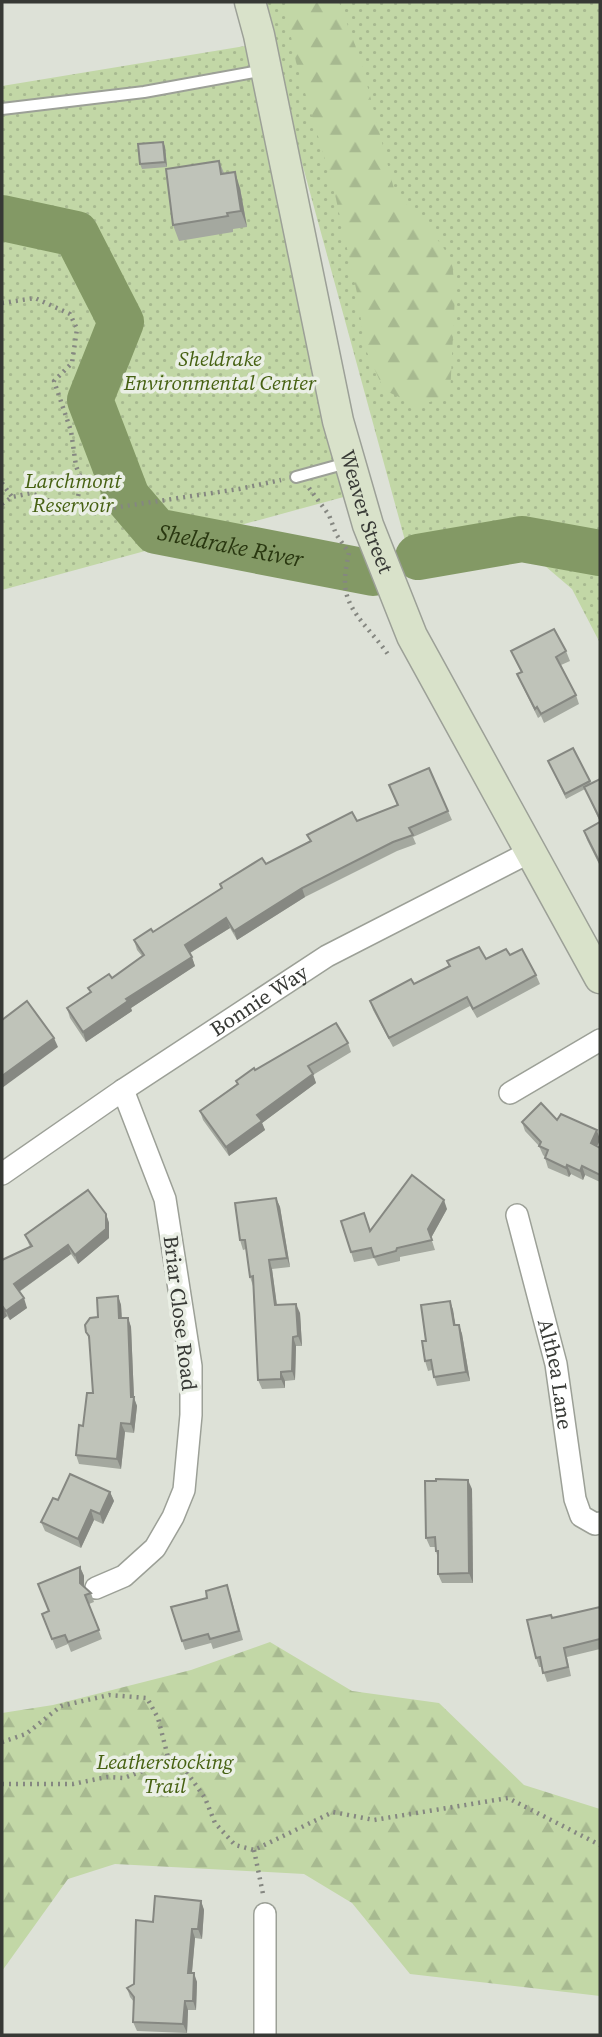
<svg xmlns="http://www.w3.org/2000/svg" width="602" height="2037" font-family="'Source Serif 4',serif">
<defs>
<pattern id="green-dots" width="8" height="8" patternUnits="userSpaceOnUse" patternTransform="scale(1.75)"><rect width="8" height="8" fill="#c2d7a6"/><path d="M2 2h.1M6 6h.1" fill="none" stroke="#a7b990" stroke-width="1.8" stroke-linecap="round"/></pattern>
<pattern id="forest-firs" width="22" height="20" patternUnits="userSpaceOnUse" patternTransform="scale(1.75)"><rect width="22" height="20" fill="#c2d7a6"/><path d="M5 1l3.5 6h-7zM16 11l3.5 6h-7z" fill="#a7b990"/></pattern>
</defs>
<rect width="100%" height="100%" fill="#dde1d7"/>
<g fill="url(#green-dots)">
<polygon points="258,2 600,2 600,643 572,589 531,554 415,577"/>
<polygon points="245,46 351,495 2,590 2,86"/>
</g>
<g fill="url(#forest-firs)">
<polygon points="288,2 339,2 361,61 395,193 427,225 452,260 455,295 450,395 418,406 384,390 365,348 357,293 334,190 296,62 286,11"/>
<polygon points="270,1642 352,1691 439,1703 524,1785 600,1809 600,1996 410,1974 352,1903 304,1874 115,1864 68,1879 2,1971 2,1713 53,1705 191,1670"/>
</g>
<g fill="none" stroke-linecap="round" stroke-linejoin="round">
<g stroke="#839965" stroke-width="46">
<path id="s1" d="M2,218L76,234L121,322L90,400L127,497L156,531L373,573"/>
<polyline points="418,557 522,539 600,553"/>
</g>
<g stroke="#9ca097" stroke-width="14">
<g id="lane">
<polyline points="2,109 144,92 265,70"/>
<polyline points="296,477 347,463"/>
</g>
</g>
<g stroke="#9ca097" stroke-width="24">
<g id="street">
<polyline points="510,1093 600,1040"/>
<path id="s2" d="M2,1174L123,1090L327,956L530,852"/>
<path id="s3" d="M517,1215L556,1364L575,1499L581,1516L595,1524L600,1523"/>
<polyline points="96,1588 124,1576 155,1548 173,1517 184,1490 191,1415 191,1366 165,1199 123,1090"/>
<polyline points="265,2035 265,1914"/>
</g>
</g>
<g stroke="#9ca097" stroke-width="33">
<g id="secondary">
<path id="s4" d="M250,2L259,35L338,421L368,525L412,636L600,978"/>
</g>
</g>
<g stroke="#858781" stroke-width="4.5" stroke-dasharray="2 5" stroke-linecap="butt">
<polyline points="2,303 35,298 70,314 77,329 72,363 54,381 71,431 76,466 82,481 76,504"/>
<polyline points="2,483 12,497"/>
<path d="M309,488L329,515L336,534L349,553C347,562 345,572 345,581C344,611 374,632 389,656"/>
<polyline points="2,504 12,497 31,493 62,506 76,504 92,511 239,489 281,480"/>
<polyline points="2,1742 26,1734 61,1706 109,1695 147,1698 158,1718 169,1761"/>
<polyline points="169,1761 186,1771 205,1798 215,1823 235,1845 254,1850 333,1812 374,1820 508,1798 600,1845"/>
<polyline points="2,1784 73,1784 107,1777 124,1778 169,1761"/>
<polyline points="254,1850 263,1894"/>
</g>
<use href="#lane" stroke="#fff" stroke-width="10"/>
<use href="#street" stroke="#fff" stroke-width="21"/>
<use href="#secondary" stroke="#d9e2ca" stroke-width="30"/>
</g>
<g fill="#a4a89f">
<polygon points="163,142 165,147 167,167 142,169 140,164"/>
<polygon points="219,161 224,173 240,188 247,227 233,229 233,232 179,241 173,225"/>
<polygon points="511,651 566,651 570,661 561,665 576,695 579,704 544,723 541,716 538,718 521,683 517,674 521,672"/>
<polygon points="548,761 590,781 591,784 600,779 600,822 585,789 566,799"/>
<polygon points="389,785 448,811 452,820 413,837 416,844 397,851 305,897 237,940 230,928 190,953 195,966 131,1008 132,1011 86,1042 70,1018 67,1008 90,992 88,988 112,978 142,956 137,950 134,940 153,932 222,888 220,884 266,864 310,841 307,835 357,821 397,805"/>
<polygon points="600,822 600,866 587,840 584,831"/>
<polygon points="510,955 536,975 540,984 477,1018 470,1006 393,1047 373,1010 370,1001 414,984 449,967 447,961 486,959"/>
<polygon points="348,1043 351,1052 313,1075 316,1083 262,1123 265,1130 229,1156 203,1120 200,1111 237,1084 236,1081 255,1070"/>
<polygon points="557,1120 600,1139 597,1146 600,1148 600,1182 585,1175 583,1180 571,1174 569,1177 548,1168 545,1158 545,1157 543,1155 539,1146 525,1131 522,1122"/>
<polygon points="276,1198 280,1207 290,1267 272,1269 277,1305 300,1313 302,1346 296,1346 295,1380 285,1381 285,1388 262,1389 258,1380 253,1286 250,1277 246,1249 243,1250 240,1240"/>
<polygon points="447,1209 431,1238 435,1250 400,1257 400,1261 378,1266 374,1258 354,1262 351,1252 370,1231"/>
<polygon points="106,1214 109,1223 109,1238 78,1264 71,1254 19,1292 27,1308 10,1320 7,1316 2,1320 2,1260 30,1247 25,1235"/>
<polygon points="118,1296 121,1305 122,1318 128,1318 131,1327 134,1398 137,1406 134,1433 125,1432 121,1469 79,1464 76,1455 93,1393 90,1342 86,1332"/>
<polygon points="450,1301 453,1310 455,1325 459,1325 462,1334 470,1381 437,1386 432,1370 428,1371 425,1361 426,1341"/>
<polygon points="472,1489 473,1583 442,1583 438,1574 438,1559 435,1547 430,1547 426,1538"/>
<polygon points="110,1492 114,1501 103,1524 94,1520 81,1548 45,1531 41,1522 58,1500"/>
<polygon points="80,1567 84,1576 84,1586 91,1593 94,1602 89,1604 102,1639 71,1652 68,1644 56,1649 42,1614 49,1611"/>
<polygon points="230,1594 243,1640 213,1649 211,1643 185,1650 182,1641"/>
<polygon points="600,1607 600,1649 567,1657 571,1676 547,1682 542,1667 539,1667 536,1658 552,1618"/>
<polygon points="201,1901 204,1910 202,1939 195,1938 192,1973 197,1982 196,2010 188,2010 187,2033 137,2031 133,2022 134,2002 130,1997 127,1988 134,1984 153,1922"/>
</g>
<g fill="#868882">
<polygon points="163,142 165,147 167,167 165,162"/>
<polygon points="235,172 240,188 247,227 241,211"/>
<polygon points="302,888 305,897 237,940 234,931"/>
<polygon points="226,918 230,928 188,954 185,945"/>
<polygon points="192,957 195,966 131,1008 132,1011 86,1042 83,1032 126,999"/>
<polygon points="54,1038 58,1047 2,1088 2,1076"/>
<polygon points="313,1074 316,1083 262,1123 265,1130 229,1156 226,1147 257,1115"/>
<polygon points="597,1130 600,1140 594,1153 591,1143"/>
<polygon points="567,1165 571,1174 569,1177 566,1168"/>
<polygon points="582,1166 585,1175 583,1180 580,1171"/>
<polygon points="276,1198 280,1207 290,1267 287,1258"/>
<polygon points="444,1200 447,1209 431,1238 428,1229"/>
<polygon points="106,1214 109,1223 109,1238 78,1264 75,1255"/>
<polygon points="68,1245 71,1254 17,1293 14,1284"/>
<polygon points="269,1260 272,1269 278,1314 275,1305"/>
<polygon points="118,1296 121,1305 122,1327 119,1318"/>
<polygon points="24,1298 27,1308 10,1320 6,1311"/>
<polygon points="450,1301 453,1310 457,1334 454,1325"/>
<polygon points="296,1304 300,1313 302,1346 298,1336"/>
<polygon points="3,1307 7,1316 2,1320 2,1308"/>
<polygon points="128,1318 131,1327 134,1398 137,1406 134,1433 131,1424 131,1397"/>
<polygon points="459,1325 462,1334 470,1381 466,1372"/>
<polygon points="293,1337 296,1346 295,1380 292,1371"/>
<polygon points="281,1372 285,1381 285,1388 281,1379"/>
<polygon points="121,1423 125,1432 121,1469 117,1459"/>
<polygon points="468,1480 472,1489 473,1583 469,1573"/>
<polygon points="110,1492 114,1501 103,1524 100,1514"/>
<polygon points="91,1510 94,1520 81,1548 78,1539"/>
<polygon points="80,1567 84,1576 84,1593 80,1583"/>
<polygon points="201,1901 204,1910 202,1939 198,1929"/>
<polygon points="192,1929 195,1938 191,1982 188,1973"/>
<polygon points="194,1973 197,1982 196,2010 193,2001"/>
<polygon points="185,2001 188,2010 187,2033 183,2024"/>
</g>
<g fill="#bfc3b9" stroke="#868882" stroke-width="2">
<polygon points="163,142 165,162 140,164 138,144"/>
<polygon points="219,161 221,174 235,172 241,211 227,213 228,216 173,225 166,169"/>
<polygon points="554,629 566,651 556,657 576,695 541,714 537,707 535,709 517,674 522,672 511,651"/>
<polygon points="573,748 590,781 565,794 548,761"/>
<polygon points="429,768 448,811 409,828 413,835 393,842 302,888 234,931 226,918 185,945 192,957 126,999 128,1001 83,1032 67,1008 91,992 88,988 109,974 112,978 144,955 134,940 151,929 153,932 222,888 220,884 262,858 266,864 311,841 307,835 352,812 357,821 398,805 389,785"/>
<polygon points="600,779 600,819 584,787"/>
<polygon points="600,822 600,863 584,831"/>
<polygon points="479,947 486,959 506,949 510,955 522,949 536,975 473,1009 467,997 389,1038 370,1001 411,979 414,984 450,966 447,961"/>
<polygon points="27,1001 54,1038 2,1076 2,1020"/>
<polygon points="336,1023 348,1043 308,1066 313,1074 257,1115 262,1121 226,1147 200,1111 238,1084 236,1081 254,1068 255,1070"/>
<polygon points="541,1103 557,1120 561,1114 597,1130 591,1143 600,1148 600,1175 582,1166 580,1171 567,1165 566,1168 545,1158 548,1150 539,1146 541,1142 522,1122"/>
<polygon points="412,1175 444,1200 428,1229 432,1240 397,1248 396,1251 374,1257 371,1248 351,1252 341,1221 364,1213 370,1231"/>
<polygon points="88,1190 106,1214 106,1229 75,1255 68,1245 14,1284 24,1298 6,1311 3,1307 2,1308 2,1260 32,1246 25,1235"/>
<polygon points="276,1198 287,1258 269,1260 275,1305 296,1304 298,1336 293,1337 292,1371 281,1372 281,1379 258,1380 253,1276 250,1277 245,1240 240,1240 235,1203"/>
<polygon points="118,1296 119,1318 128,1318 131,1397 134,1397 131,1424 121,1423 117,1459 76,1455 79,1425 83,1426 87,1393 93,1393 89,1336 86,1332 85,1325 90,1318 98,1317 97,1298"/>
<polygon points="450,1301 454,1325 459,1325 466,1372 434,1377 431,1360 425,1361 422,1341 426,1341 421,1305"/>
<polygon points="70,1474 110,1492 100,1514 91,1510 78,1539 41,1522 53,1498 58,1500"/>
<polygon points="436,1479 468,1480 469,1573 438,1574 438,1551 436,1551 435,1537 426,1538 425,1481 436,1481"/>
<polygon points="80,1567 80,1583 91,1593 85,1595 99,1630 68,1642 65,1635 52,1639 42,1614 49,1611 38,1584"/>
<polygon points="227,1585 239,1631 210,1639 208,1634 182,1641 171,1607 207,1598 206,1591"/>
<polygon points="600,1607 600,1639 564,1648 568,1667 543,1673 540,1657 536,1658 527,1620 551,1615 552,1618"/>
<polygon points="155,1896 201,1901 198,1929 192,1929 188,1973 194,1973 193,2001 185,2001 183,2024 133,2022 134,1997 127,1988 134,1984 136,1920 153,1922"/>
</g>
<g text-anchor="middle" stroke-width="7" stroke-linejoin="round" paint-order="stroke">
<g font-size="21" font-style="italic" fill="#466112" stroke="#eaefe5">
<text x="220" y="366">Sheldrake<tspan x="220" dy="24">Environmental Center</tspan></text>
<text x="73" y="488">Larchmont<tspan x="73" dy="24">Reservoir</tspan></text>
<text x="165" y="1769">Leatherstocking<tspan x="165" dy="24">Trail</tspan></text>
</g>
<g font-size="21" fill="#373935" stroke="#eaefe5">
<text dy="7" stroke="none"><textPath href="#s4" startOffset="523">Weaver Street</textPath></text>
<text dy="7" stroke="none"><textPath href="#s2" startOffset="310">Bonnie Way</textPath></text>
<text transform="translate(180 1313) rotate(83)" y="7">Briar Close Road</text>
<text dy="7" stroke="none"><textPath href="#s3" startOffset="164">Althea Lane</textPath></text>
</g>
<g font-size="23" font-style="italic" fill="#293710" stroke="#eaefe5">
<text dy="8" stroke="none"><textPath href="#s1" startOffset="483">Sheldrake River</textPath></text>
</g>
</g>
<rect width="602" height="2037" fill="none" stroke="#373935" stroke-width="7"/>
</svg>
